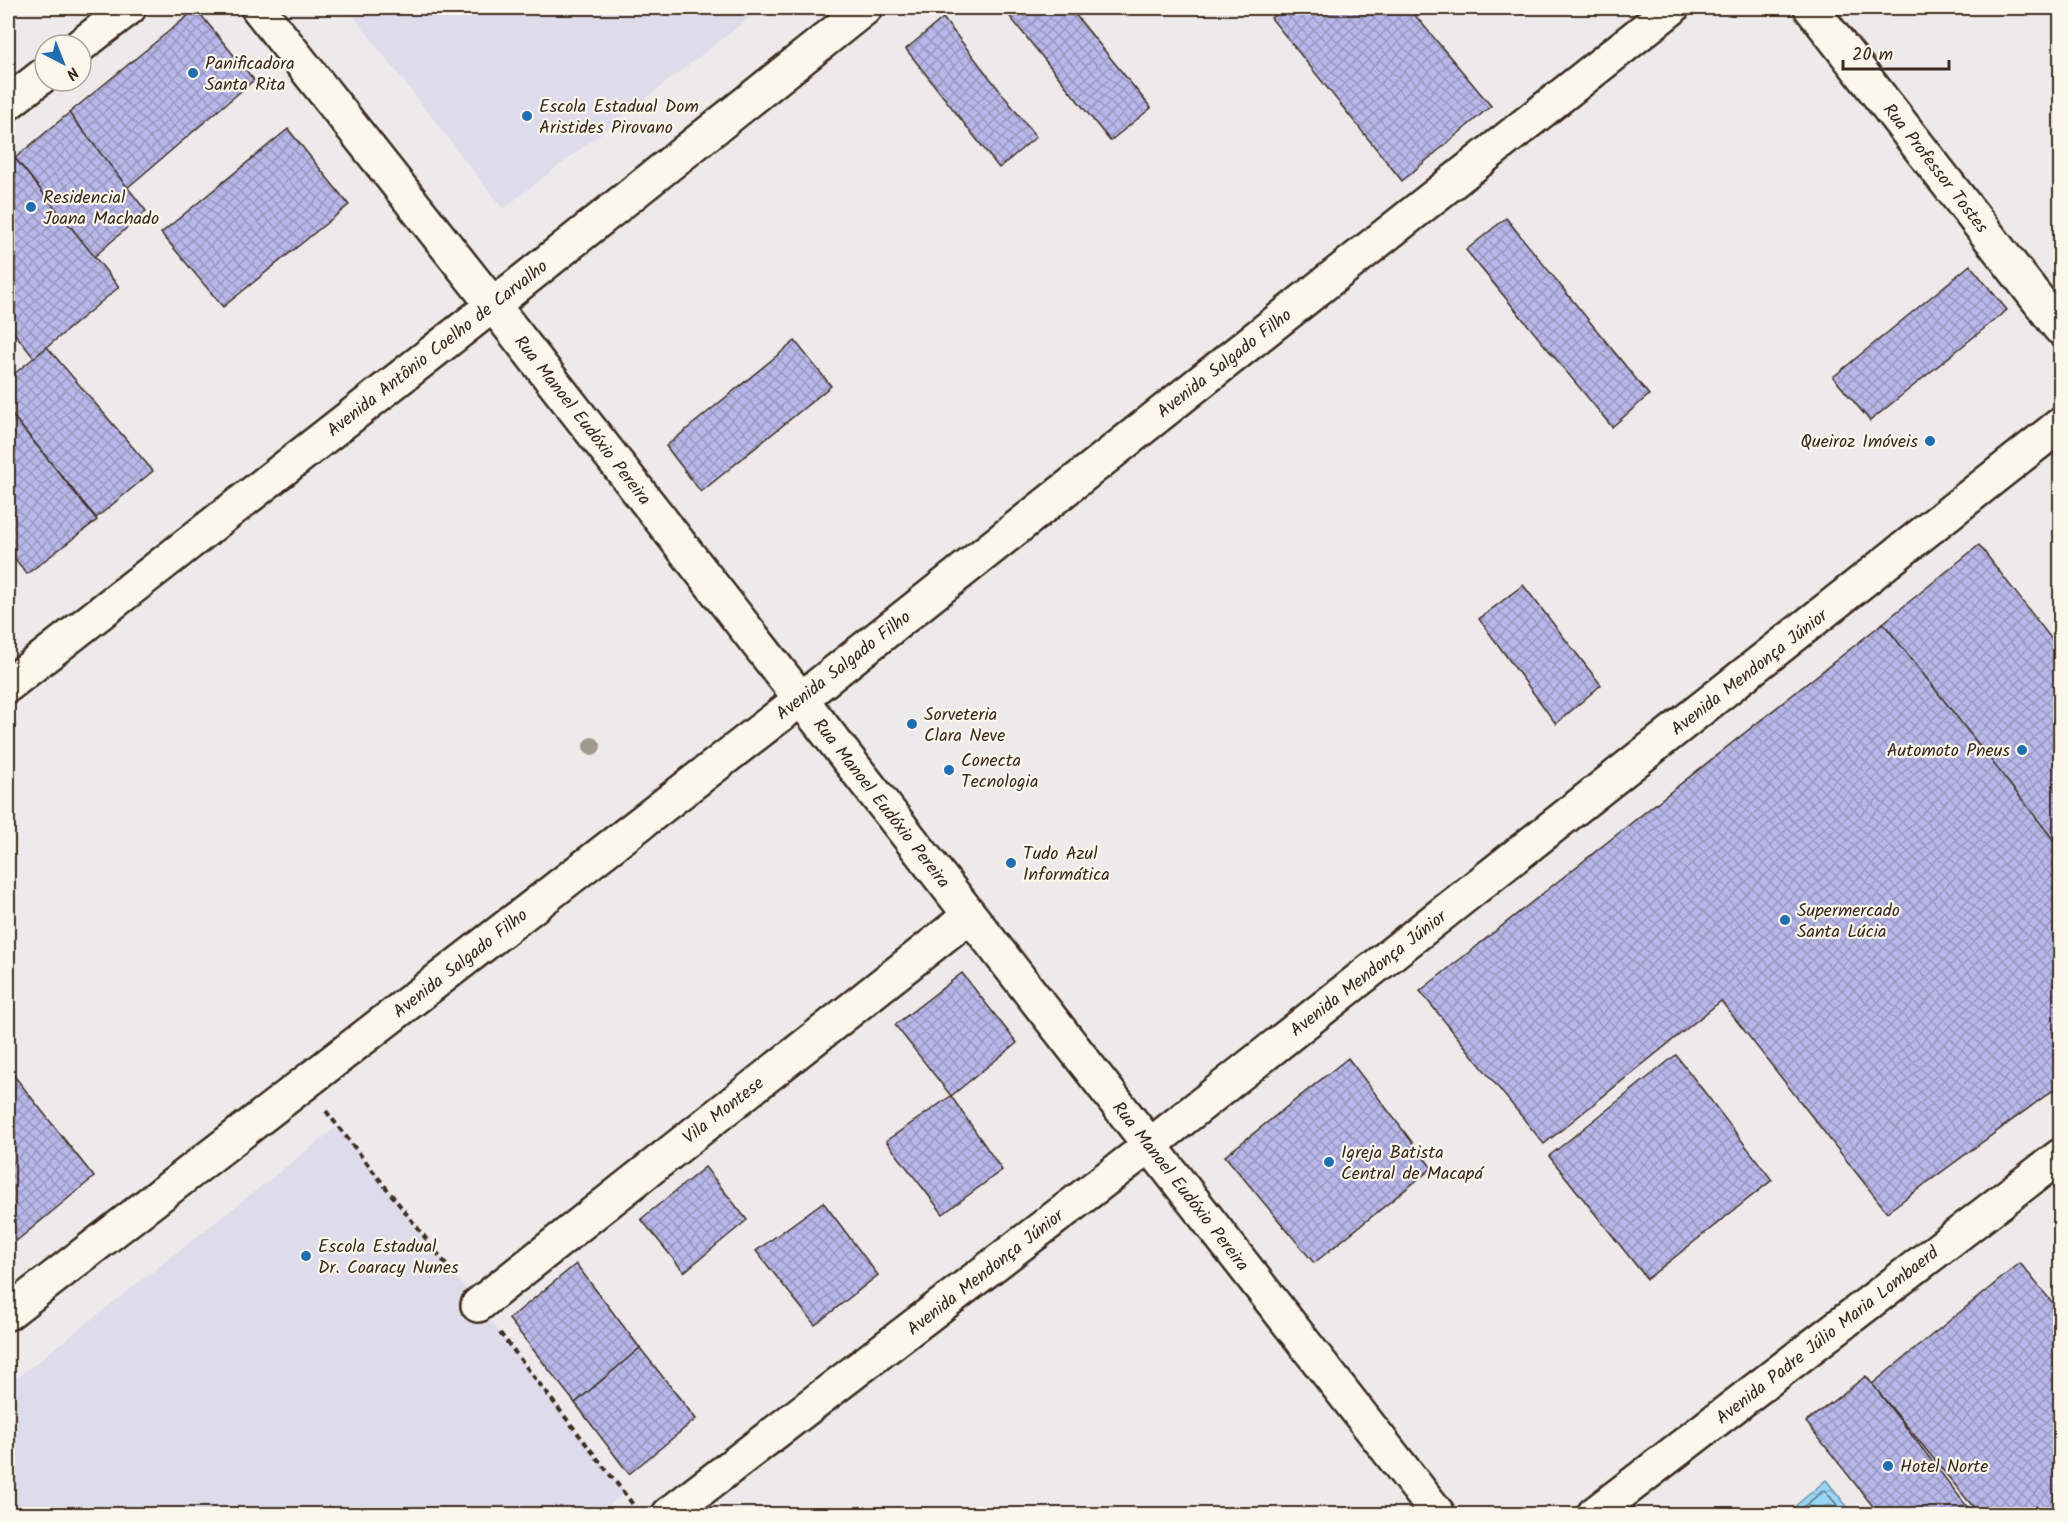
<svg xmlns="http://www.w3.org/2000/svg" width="2068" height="1522" font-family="Kalam,sans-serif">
<defs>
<pattern id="water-waves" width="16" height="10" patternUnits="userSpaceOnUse" patternTransform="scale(1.5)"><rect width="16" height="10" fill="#97d6f8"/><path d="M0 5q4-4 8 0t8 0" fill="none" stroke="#83b8d4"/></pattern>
<pattern id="building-cross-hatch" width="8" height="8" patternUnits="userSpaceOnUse" patternTransform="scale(1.5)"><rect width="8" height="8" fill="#b8b7e9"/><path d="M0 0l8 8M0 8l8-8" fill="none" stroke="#9795bc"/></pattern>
</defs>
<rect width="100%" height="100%" fill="#eeeaeb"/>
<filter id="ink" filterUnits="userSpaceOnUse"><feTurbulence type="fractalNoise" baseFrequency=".0167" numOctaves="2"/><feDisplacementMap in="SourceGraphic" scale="12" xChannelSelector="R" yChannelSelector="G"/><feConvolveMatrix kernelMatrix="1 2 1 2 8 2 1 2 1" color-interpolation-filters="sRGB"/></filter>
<g filter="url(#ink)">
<g fill="#dedbea">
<polygon points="347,8 762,8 503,209"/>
<polygon points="338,1126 625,1493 597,1514 8,1514 8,1385"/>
</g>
<polygon fill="url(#water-waves)" stroke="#7291a1" stroke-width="1.5" points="1826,1480 1853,1514 1786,1514"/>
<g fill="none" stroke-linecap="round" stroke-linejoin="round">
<polyline stroke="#606f75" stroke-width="1.5" points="1795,1514 1824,1490 1845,1514"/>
</g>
<g fill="url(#building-cross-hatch)" stroke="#3b2a1e" stroke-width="1.5">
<polygon points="1003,8 1070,8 1151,108 1110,141"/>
<polygon points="1285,8 1409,8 1491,106 1402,181 1271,18"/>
<polygon points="196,9 254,80 127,188 69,113"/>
<polygon points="943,18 1036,137 999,168 906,49"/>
<polygon points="69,113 146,211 94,257 15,158"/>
<polygon points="288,129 349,205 223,307 161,233"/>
<polygon points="10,152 119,287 34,358 8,325 8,154"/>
<polygon points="1506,218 1649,395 1612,427 1466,250"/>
<polygon points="1970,265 2007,310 1870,421 1833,377"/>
<polygon points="795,341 831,386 701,492 666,446"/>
<polygon points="47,347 153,471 96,518 8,410 8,379"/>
<polygon points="8,410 97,520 27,574 8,550"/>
<polygon points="1979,545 2060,650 2060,850 1883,623"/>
<polygon points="1523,585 1601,685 1556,724 1479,619"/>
<polygon points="1883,623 2060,848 2060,1085 1887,1212 1721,1001 1544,1144 1420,991"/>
<polygon points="962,973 1017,1043 951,1096 895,1025"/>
<polygon points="1676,1055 1772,1180 1647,1279 1549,1156"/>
<polygon points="1348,1058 1432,1168 1314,1263 1225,1156"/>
<polygon points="8,1068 94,1177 8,1248"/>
<polygon points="951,1096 1002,1170 943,1214 886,1141"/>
<polygon points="705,1167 747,1220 684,1272 641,1219"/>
<polygon points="823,1202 878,1275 815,1325 756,1251"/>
<polygon points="2020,1263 2060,1312 2060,1514 1979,1514 1872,1384"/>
<polygon points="576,1264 640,1348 575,1403 509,1319"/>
<polygon points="640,1348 696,1419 629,1474 575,1403"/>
<polygon points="1866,1376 1969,1509 1962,1514 1879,1514 1806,1422"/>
</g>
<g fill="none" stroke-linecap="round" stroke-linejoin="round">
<g stroke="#3b2a1e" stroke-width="38">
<g id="street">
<polyline points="258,8 493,305 1438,1514"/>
<polyline points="1811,8 2060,328"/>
<polyline points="81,45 129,8"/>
<polyline points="8,103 45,74"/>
<polyline points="478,1305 969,916"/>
<polyline points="8,1313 801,699 1672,8"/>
<polyline points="669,1514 1149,1146 2060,425"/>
</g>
</g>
<g stroke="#3b2a1e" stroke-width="38">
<polyline id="secondary" points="8,685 493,305 865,8"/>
</g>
<g stroke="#3b2a1e" stroke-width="38">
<polyline id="primary" points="1594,1514 2060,1156"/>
</g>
<g stroke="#3b2a1e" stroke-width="4" stroke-dasharray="6 4.5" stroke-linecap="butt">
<polyline points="326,1111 456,1277"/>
<polyline points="500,1333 635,1507"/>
</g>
<use href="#street" stroke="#fbf7ec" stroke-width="33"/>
<use href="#secondary" stroke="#fbf7ec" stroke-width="33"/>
<use href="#primary" stroke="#fbf7ec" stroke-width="33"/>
</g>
<circle fill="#a19a8b" cx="592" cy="746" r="9"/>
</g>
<g fill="#1f6fb2" stroke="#fbf7ec" stroke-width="2">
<circle cx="193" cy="73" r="6"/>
<circle cx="527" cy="116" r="6"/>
<circle cx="31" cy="207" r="6"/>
<circle cx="1930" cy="441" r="6"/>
<circle cx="912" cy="724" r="6"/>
<circle cx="2022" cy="750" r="6"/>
<circle cx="949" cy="770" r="6"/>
<circle cx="1011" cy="863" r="6"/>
<circle cx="1785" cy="920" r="6"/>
<circle cx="1329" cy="1162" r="6"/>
<circle cx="306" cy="1256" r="6"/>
<circle cx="1888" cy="1466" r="6"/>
</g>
<g text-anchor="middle" stroke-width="4.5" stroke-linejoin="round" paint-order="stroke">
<g font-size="18" fill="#3b2a1e" stroke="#fbf7ec" text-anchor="start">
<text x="205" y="69">Panificadora<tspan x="205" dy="21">Santa Rita</tspan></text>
<text x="539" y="112">Escola Estadual Dom<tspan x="539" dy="21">Aristides Pirovano</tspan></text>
<text x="43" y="203">Residencial<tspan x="43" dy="21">Joana Machado</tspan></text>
<text x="1918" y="447" text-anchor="end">Queiroz Imóveis</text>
<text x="924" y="720">Sorveteria<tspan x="924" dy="21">Clara Neve</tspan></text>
<text x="2010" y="756" text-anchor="end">Automoto Pneus</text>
<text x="961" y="766">Conecta<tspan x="961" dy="21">Tecnologia</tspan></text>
<text x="1023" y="859">Tudo Azul<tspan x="1023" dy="21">Informática</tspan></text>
<text x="1797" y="916">Supermercado<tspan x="1797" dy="21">Santa Lúcia</tspan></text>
<text x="1341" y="1158">Igreja Batista<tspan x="1341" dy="21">Central de Macapá</tspan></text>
<text x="318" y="1252">Escola Estadual<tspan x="318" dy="21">Dr. Coaracy Nunes</tspan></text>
<text x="1900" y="1472">Hotel Norte</text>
</g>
<g font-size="18" fill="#3b2a1e" stroke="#fbf7ec">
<text transform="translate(1936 168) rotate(52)" y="6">Rua Professor Tostes</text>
<text transform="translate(437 348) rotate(-38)" y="6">Avenida Antônio Coelho de Carvalho</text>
<text transform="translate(1224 363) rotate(-38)" y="6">Avenida Salgado Filho</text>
<text transform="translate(583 420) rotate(52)" y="6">Rua Manoel Eudóxio Pereira</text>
<text transform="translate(843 665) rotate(-38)" y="6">Avenida Salgado Filho</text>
<text transform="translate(1749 672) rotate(-38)" y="6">Avenida Mendonça Júnior</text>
<text transform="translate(882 803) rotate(52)" y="6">Rua Manoel Eudóxio Pereira</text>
<text transform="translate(460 963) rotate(-38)" y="6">Avenida Salgado Filho</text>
<text transform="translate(1368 973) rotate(-38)" y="6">Avenida Mendonça Júnior</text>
<text transform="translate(723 1110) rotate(-38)" y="6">Vila Montese</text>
<text transform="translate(1181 1186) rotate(52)" y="6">Rua Manoel Eudóxio Pereira</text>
<text transform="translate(985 1272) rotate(-38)" y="6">Avenida Mendonça Júnior</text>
<text transform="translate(1827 1335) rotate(-38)" y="6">Avenida Padre Júlio Maria Lombaerd</text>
</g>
</g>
<rect width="2068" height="1522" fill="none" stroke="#fbf7ec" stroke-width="30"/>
<rect x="15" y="15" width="2038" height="1492" fill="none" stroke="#3b2a1e" stroke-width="2" filter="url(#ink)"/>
<g transform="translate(63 63) rotate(138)"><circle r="28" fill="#fbf7ec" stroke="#aea59a" stroke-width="1.5"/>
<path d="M0-4.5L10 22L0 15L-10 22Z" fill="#1f6fb2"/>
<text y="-9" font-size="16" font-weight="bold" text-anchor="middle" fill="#3b2a1e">N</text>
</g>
<path d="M1843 60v9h106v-9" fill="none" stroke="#3b2a1e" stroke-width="3"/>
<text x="1852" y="60" font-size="18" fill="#3b2a1e" stroke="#fbf7ec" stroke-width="4.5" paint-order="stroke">20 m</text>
</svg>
